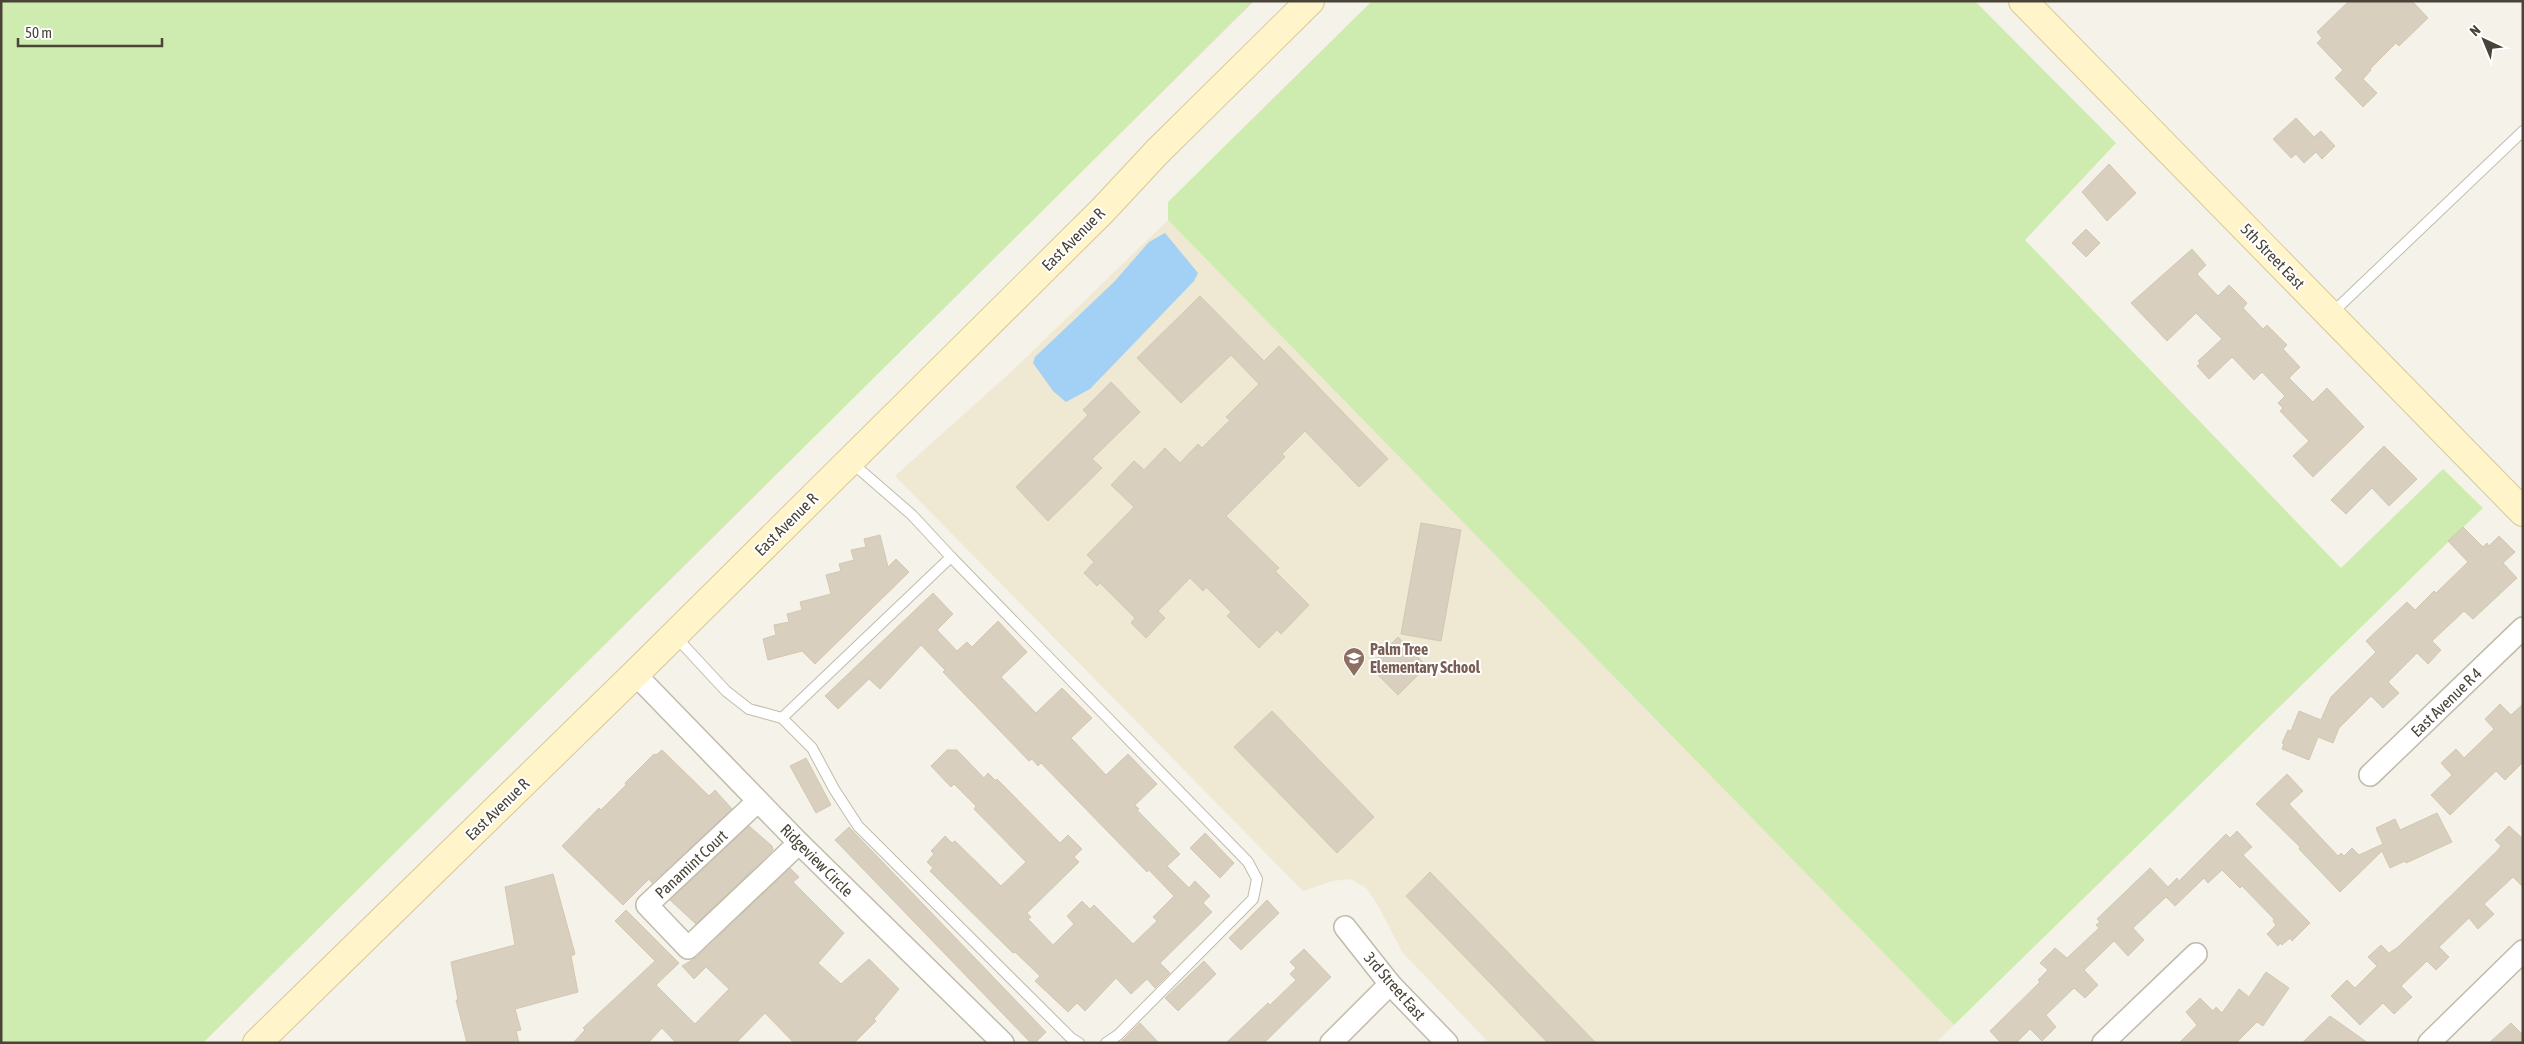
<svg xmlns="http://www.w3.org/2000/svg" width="2524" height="1044" font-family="'Asap Condensed',sans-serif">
<rect width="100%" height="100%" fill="#f5f2e9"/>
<polygon fill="#efe8d2" points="1168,220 1954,1025 1936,1043 1489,1043 1402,952 1378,905 1366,888 1351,879 1332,881 1303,891 895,476 1012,371"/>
<g fill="#cfecb0">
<polygon points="1,1 1254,1 203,1043 1,1043"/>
<polygon points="1372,1 1975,1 2116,143 2025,240 2341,568 2443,469 2483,508 1954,1025 1168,220 1168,202"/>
</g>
<polygon fill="#a3d0f5" points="1165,233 1198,273 1194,281 1090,389 1066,402 1053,391 1033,363 1035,357 1114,282 1149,242"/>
<g fill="#d8cfbe" stroke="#d3c7b1">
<polygon points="2349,1 2412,1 2428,18 2399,46 2396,43 2370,69 2371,70 2363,79 2377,93 2363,107 2335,78 2343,70 2317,43 2322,38 2317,32"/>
<polygon points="2296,118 2314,137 2321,131 2335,146 2322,159 2316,152 2304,163 2296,154 2291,158 2273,139"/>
<polygon points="2109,164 2136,193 2107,221 2082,192"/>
<polygon points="2086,229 2100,243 2086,257 2072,243"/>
<polygon points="2192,249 2206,265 2197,274 2218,296 2229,285 2247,303 2243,308 2263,329 2267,325 2287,345 2283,349 2300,367 2289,378 2313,402 2327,388 2364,427 2313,477 2293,456 2309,441 2280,411 2283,408 2278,403 2285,396 2262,372 2254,380 2232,357 2209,379 2197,366 2200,363 2198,361 2222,339 2196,313 2167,341 2131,303"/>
<polygon points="1200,296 1264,361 1279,346 1388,459 1359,487 1305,431 1282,454 1285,457 1226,516 1279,568 1275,571 1309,605 1281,634 1277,630 1259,648 1227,616 1231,612 1206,587 1203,591 1190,578 1158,611 1165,618 1146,638 1131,623 1135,618 1100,583 1097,586 1084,573 1094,562 1087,555 1134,507 1111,485 1134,461 1144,470 1165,448 1180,463 1198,444 1202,448 1230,420 1226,417 1259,384 1231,355 1181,403 1137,358"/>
<polygon points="1111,382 1140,412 1092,459 1102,468 1048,521 1016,487 1088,415 1083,410"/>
<polygon points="2384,446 2417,479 2389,506 2372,488 2346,514 2331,500"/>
<polygon points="1421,523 1461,530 1441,641 1401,634"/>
<polygon points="2463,527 2483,547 2487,543 2489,546 2499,536 2515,552 2503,563 2517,578 2473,619 2464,611 2432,641 2441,650 2428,664 2417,653 2388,682 2399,693 2383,708 2371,696 2339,728 2333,743 2318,737 2309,760 2282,749 2284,744 2282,743 2288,730 2291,731 2299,711 2321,720 2331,697 2376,652 2366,641 2407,602 2415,610 2434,591 2436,593 2468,562 2448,541"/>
<polygon points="880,535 888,567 896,559 909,572 815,664 802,651 768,660 763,639 776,635 774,625 789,622 787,614 802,610 800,602 831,594 826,575 841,571 839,564 854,560 851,550 866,547 864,539"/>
<polygon points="933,593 953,614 937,630 957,651 967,642 972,647 998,621 1027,652 1001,677 1036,713 1062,688 1092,718 1071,738 1106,775 1128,754 1157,784 1135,805 1139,809 1137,810 1180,854 1167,866 1189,888 1195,881 1210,896 1203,903 1212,912 1160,963 1170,973 1155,988 1147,979 1131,994 1116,978 1085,1011 1077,1003 1068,1012 1035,981 1040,976 1015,952 1013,953 930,871 933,868 927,862 934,854 931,851 945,836 952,843 955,841 1001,886 1026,862 974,809 976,806 954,784 951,787 931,766 947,750 957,750 984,778 988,773 996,781 997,779 1060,843 1068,835 1082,849 1074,857 1079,862 1027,913 1031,917 1028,919 1053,945 1074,924 1067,916 1082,901 1090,909 1094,905 1133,944 1157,921 1153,917 1174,896 1149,870 1147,872 1041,763 1038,766 1032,759 1029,761 943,672 945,670 921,645 880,689 869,679 838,709 825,696"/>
<polygon points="1398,637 1427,666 1398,695 1369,666"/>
<polygon points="2500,704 2511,715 2523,704 2523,762 2505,780 2496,771 2450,815 2431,795 2452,775 2441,763 2456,749 2464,758 2494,729 2485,719"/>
<polygon points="1272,711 1374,817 1337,853 1234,747"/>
<polygon points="662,750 709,796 715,790 732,809 652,883 649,879 623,905 562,846 599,808 601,810 626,785 625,783 654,754 656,755"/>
<polygon points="806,758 831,805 816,813 790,766"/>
<polygon points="2287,774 2303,791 2289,804 2338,856 2341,853 2344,856 2352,848 2359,855 2383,844 2376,828 2395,819 2400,830 2437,813 2452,842 2406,863 2405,861 2390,868 2382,851 2340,892 2299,849 2300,847 2256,804"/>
<polygon points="749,826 772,846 773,850 696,924 670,900"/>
<polygon points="2509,826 2523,839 2523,887 2513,877 2484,904 2494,914 2478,929 2469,918 2439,947 2449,957 2436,970 2427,961 2401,986 2412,997 2394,1014 2383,1003 2360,1025 2331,996 2347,980 2355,988 2377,966 2368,957 2381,945 2389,953 2398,947 2498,850 2501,846 2495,840"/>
<polygon points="849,827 1046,1032 1035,1043 1031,1043 835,840"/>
<polygon points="2237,831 2252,847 2243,855 2310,923 2292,941 2290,938 2282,945 2280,943 2278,946 2267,934 2276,925 2273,921 2274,919 2242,886 2240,888 2222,870 2208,883 2204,878 2175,906 2166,897 2133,928 2144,940 2128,956 2114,941 2084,970 2098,985 2085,998 2074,988 2046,1015 2056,1027 2042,1041 2030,1029 2016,1043 2001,1043 1990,1031 2040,982 2038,980 2048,970 2040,963 2055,948 2067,958 2099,928 2096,925 2100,922 2097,919 2150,868 2168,887 2177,878 2179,881 2226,834 2230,838"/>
<polygon points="1205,833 1234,863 1220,878 1190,848"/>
<polygon points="790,868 799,877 793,882 844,933 818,963 841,984 869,959 899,989 874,1019 876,1021 854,1043 794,1043 765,1013 736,1043 676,1043 662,1028 648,1043 573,1043 585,1030 583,1028 655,961 615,921 626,910 679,963 656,985 695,1024 729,989 706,967 694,979 682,966 697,957"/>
<polygon points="1430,872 1596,1043 1548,1043 1406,896"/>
<polygon points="553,874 575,954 571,956 578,992 515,1009 521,1030 516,1031 519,1043 467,1043 456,1000 458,1000 451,962 515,945 505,887"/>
<polygon points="1267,900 1279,913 1241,950 1229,938"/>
<polygon points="1304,949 1331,977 1264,1043 1226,1043 1268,1003 1270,1005 1296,980 1290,974 1296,968 1290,962"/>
<polygon points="1204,961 1216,974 1178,1011 1165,998"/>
<polygon points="2266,972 2289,988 2263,1026 2257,1022 2236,1043 2179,1043 2197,1025 2186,1012 2200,998 2213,1011 2216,1007 2222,1013 2239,989 2249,997"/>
<polygon points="2330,1016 2344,1026 2368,1043 2302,1043"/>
<polygon points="1140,1023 1159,1043 1120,1043"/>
<polygon points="2511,1023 2523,1035 2523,1043 2489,1043"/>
</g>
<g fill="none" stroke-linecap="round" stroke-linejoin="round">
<g stroke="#c2bbab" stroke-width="12">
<g id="lane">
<polyline points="2331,314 2523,131"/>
<polyline points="951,557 1248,862 1257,879 1253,899 1118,1035 1106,1043"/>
<polyline points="675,636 726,691 749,709 782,718 951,557 912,515 851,462"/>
<polyline points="782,718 812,748 834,789 858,826 1071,1038 1079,1043"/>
</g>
</g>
<g stroke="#c2bbab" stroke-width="24">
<g id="street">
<polyline points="635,674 799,843 1003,1043"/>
<polyline points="2370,775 2523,628"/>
<polyline points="758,801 647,905 688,948 799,843"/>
<polyline points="1345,927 1390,984 1447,1043"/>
<polyline points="1331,1043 1390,984"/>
<polyline points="2103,1043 2196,954"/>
<polyline points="2429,1043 2523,951"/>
</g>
</g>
<g stroke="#d8c997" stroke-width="30">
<g id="secondary">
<polyline points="2023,1 2523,512"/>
<polyline points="257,1043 635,674 1103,210 1157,152 1310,1"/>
</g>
</g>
<use href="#lane" stroke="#fff" stroke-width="10"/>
<use href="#street" stroke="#fff" stroke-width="21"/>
<use href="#secondary" stroke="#fff4ca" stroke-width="28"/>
</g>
<defs>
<g id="school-pin" transform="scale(1.125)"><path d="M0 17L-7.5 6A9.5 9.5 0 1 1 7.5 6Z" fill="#8d6e63" stroke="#fff"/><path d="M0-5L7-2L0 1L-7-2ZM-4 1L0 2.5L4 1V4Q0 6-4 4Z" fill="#fff"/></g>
</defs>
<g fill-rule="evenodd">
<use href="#school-pin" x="1354" y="658"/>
</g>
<g text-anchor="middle" stroke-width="4" stroke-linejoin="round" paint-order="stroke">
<g font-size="16" fill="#4a4337" stroke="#fff">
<text transform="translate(1073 239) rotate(-45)" y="6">East Avenue R</text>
<text transform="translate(2273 256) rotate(46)" y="6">5th Street East</text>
<text transform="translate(786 524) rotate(-45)" y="6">East Avenue R</text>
<text transform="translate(2446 702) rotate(-44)" y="6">East Avenue R 4</text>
<text transform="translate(497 809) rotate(-44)" y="6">East Avenue R</text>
<text transform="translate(817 860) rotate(45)" y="6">Ridgeview Circle</text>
<text transform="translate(691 864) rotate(-43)" y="6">Panamint Court</text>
<text transform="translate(1395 986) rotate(49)" y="6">3rd Street East</text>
</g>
<g font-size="16" font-weight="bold" fill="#785e54" stroke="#fff" text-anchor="start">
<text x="1370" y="655">Palm Tree<tspan x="1370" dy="18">Elementary School</tspan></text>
</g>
</g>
<rect width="2524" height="1044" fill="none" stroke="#4a4337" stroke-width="5"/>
<g transform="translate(2484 40) rotate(316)" stroke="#ffffff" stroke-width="4" paint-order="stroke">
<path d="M0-4L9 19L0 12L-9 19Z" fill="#4a4337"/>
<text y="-8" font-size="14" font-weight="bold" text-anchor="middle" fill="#4a4337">N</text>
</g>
<path d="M18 38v8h144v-8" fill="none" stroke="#4a4337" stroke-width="2.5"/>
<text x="25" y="38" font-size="15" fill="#4a4337" stroke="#ffffff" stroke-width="4" paint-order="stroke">50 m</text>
</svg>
